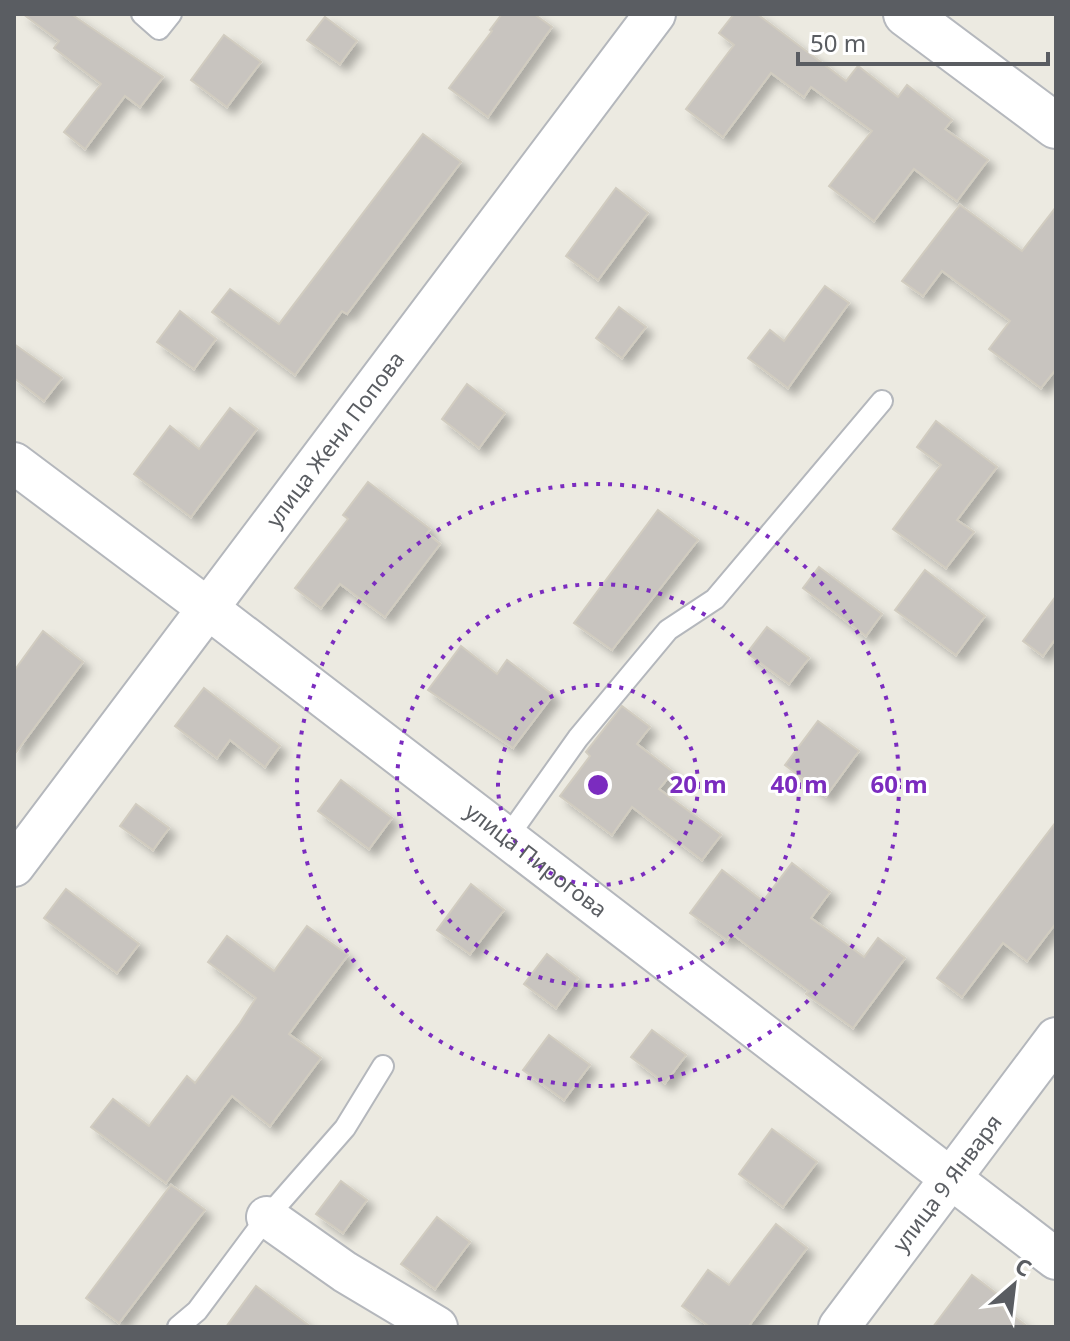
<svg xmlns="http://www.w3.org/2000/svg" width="1070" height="1341" font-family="'Noto Sans',sans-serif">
<defs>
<filter id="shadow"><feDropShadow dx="7" dy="7" stdDeviation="4" flood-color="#0004"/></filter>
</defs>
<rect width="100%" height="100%" fill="#eceae1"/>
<g fill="#c8c4bf" stroke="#d1ccc0" stroke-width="2" filter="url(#shadow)">
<polygon points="23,14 71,14 163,77 140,107 125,96 85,149 64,132 101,84 54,48 59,41"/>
<polygon points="502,14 534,14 552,27 488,117 449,88 492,31 490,30"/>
<polygon points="734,14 757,14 846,81 858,66 898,97 907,85 952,120 945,129 988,160 957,201 914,169 874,221 829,186 872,131 811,87 804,97 771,73 723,137 686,109 734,45 719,33"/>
<polygon points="325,17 357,41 340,64 307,40"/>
<polygon points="224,35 261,62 227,107 191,80"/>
<polygon points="423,134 461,162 347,314 342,311 295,375 212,312 230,289 279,324"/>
<polygon points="616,188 648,213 598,280 566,256"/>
<polygon points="960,205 1022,251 1056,207 1056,369 1041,388 989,349 1010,321 942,271 923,296 902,281"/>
<polygon points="825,286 849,303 788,388 748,358 770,330 784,341"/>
<polygon points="619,307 646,327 622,358 596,338"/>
<polygon points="180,311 216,339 194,369 157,342"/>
<polygon points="14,344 62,378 44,401 14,378"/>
<polygon points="467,384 505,413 479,448 442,419"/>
<polygon points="230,408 257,429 191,517 134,474 170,426 199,449"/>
<polygon points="936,421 997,467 957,520 974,532 946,568 893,529 941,465 917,447"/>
<polygon points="368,482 430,529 427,533 440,544 385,617 340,584 321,608 295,588 348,519 343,515"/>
<polygon points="658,510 698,540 612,650 574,623"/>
<polygon points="819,567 882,614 866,636 803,588"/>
<polygon points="925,570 985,616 956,655 895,610"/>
<polygon points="1056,596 1056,638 1043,656 1023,641"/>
<polygon points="767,627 809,658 789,684 747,653"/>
<polygon points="43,631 83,662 14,755 14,671"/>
<polygon points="461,646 497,674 507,660 553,695 513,748 428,690"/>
<polygon points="204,688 280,746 265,767 230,740 217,758 175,726"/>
<polygon points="622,706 650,727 637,744 673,772 659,789 721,835 702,860 632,807 612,835 560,796 590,756 586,752"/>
<polygon points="818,721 859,751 826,796 785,765"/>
<polygon points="341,780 392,818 369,849 318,811"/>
<polygon points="136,804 169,828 153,850 120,826"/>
<polygon points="1056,822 1056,923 1027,961 1003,943 962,997 937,978"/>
<polygon points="792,863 830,892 811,918 864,957 878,938 905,958 853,1028 806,994 809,991 732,934 727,940 690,913 722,870 763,901"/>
<polygon points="471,884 504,910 470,954 437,930"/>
<polygon points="66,889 139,944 117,973 44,918"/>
<polygon points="307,926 348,955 289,1034 321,1058 270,1126 232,1096 166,1183 91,1127 113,1099 149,1126 187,1076 195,1083 240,1023 256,998 208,962 227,936 274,971"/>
<polygon points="547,954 578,978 556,1008 524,984"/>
<polygon points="652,1030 686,1055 665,1083 631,1057"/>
<polygon points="549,1035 590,1065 564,1100 523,1070"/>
<polygon points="772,1129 817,1162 783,1207 739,1174"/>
<polygon points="341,1181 367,1200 343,1233 316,1214"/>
<polygon points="171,1185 205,1210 119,1323 86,1298"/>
<polygon points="437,1217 470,1242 435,1289 401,1264"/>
<polygon points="776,1224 807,1248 748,1327 710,1327 682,1306 708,1270 729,1285"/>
<polygon points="972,1275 1001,1297 996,1303 1028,1327 933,1327"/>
<polygon points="256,1286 311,1327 226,1327"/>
</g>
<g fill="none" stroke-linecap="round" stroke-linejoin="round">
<g stroke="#b4b7bc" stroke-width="24">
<g id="service">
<polyline points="142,14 159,29 171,14"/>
<polyline points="507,838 578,738 668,630 715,599 882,401"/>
<polyline points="178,1327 197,1311 267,1217 345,1128 383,1066"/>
</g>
</g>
<g stroke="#b4b7bc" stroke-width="44">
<g id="minor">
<path id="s1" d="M14,463L206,607L1056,1259"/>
<path id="s2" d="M14,866L655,14"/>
<polyline points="267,1217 345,1272 437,1327"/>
<path id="s3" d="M839,1327L1056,1038"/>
</g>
</g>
<g stroke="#b5b8bd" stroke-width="48">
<polyline id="secondary" points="906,14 1056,126"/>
</g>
<use href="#service" stroke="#fff" stroke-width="20"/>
<use href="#minor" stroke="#fff" stroke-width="40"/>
<use href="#secondary" stroke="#fff" stroke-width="44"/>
</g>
<g fill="none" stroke="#7b2cbf" stroke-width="4" stroke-dasharray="4 8">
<circle cx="598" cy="785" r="100"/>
<circle cx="598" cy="785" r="201"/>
<circle cx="598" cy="785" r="301"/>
</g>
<g text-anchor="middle" stroke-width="6" stroke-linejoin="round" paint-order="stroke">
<g font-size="22" fill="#5a5d62" stroke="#fff">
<text dy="8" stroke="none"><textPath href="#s2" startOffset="534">улица Жени Попова</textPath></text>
<text dy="8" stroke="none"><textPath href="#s1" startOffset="656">улица Пирогова</textPath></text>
<text dy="8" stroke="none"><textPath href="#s3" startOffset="180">улица 9 Января</textPath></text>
</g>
</g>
<circle cx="598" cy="785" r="12" fill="#7b2cbf" stroke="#fff" stroke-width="4"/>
<g font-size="24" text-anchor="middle" font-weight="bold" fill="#7b2cbf" stroke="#fff" stroke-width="6" stroke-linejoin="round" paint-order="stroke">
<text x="698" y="793">20 m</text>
<text x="799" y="793">40 m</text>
<text x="899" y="793">60 m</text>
</g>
<rect width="1070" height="1341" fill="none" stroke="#5a5d62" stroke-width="32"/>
<g transform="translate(1014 1285) rotate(28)" stroke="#ffffff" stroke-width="6" paint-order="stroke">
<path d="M0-6L14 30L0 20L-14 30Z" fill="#5a5d62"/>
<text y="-12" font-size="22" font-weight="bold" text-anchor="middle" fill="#5a5d62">С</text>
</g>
<path d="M798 52v12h250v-12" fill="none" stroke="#5a5d62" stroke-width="4"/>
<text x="810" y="52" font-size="24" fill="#5a5d62" stroke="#ffffff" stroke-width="6" paint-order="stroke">50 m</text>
</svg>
